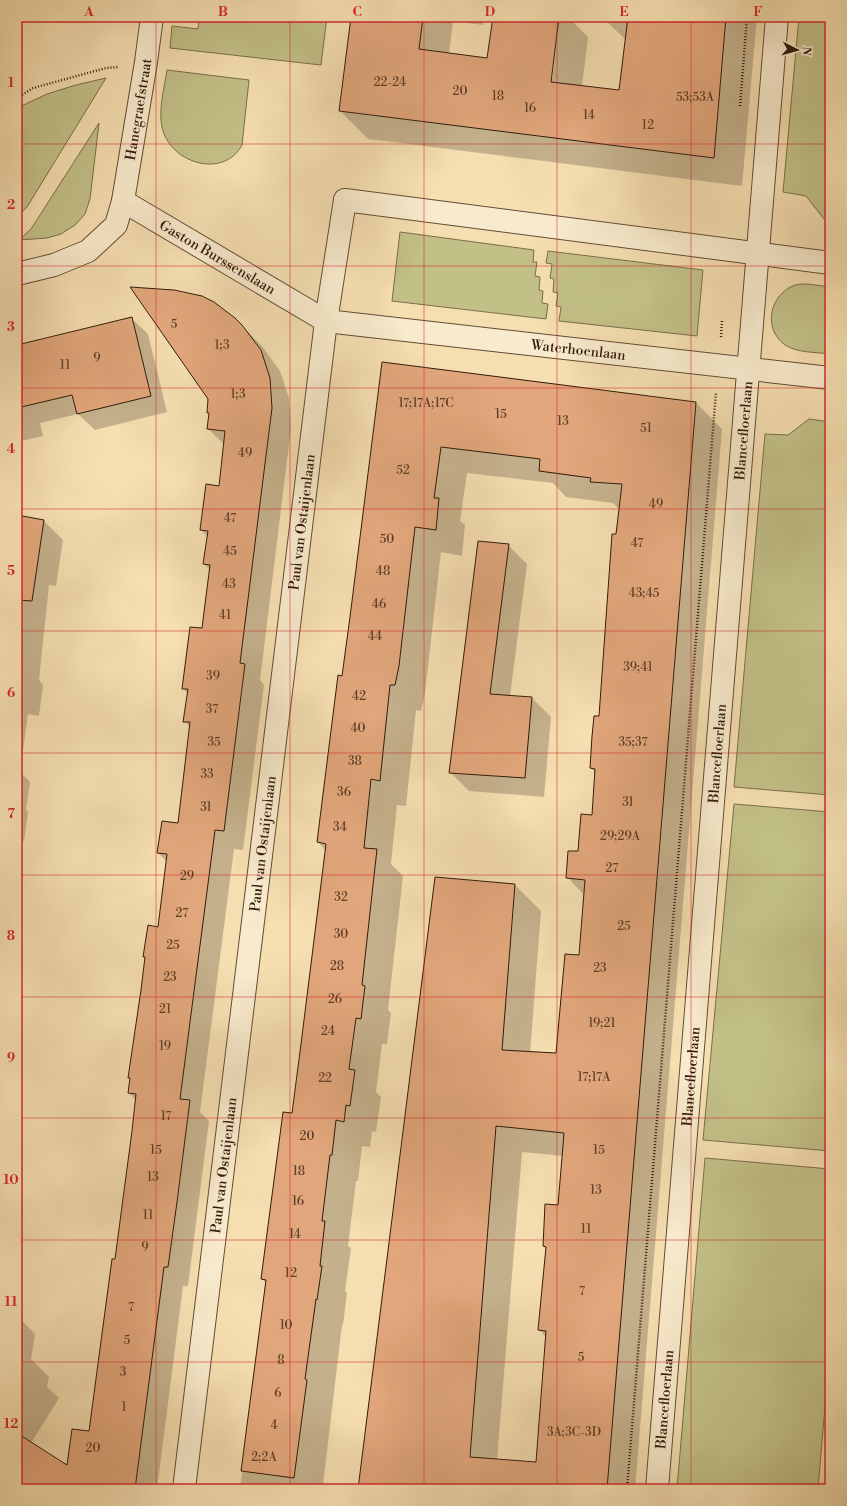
<svg xmlns="http://www.w3.org/2000/svg" width="847" height="1506" font-family="'Libre Bodoni',serif">
<rect width="100%" height="100%" fill="#f5deb0"/>
<filter id="stains"><feTurbulence type="fractalNoise" baseFrequency=".005" numOctaves="4"/><feColorMatrix values="0 0 0 0 .2 0 0 0 0 .09 0 0 0 0 .02 0 0 0 .5 -.17"/></filter>
<radialGradient id="worn" r=".72"><stop offset=".6" stop-color="#630" stop-opacity="0"/><stop offset="1" stop-color="#630" stop-opacity=".3"/></radialGradient>
<g fill="#c2c087" stroke="#7a6e4a">
<polygon points="199,17 327,17 321,65 170,48 172,26 198,29"/>
<polygon points="799,17 830,17 830,201 828,220 824,219 806,196 783,192"/>
<path d="M167,70L249,80L242,145C225,177 178,165 165,136C156,117 164,90 167,70Z"/>
<polygon points="106,78 27,207 17,217 17,108 47,94 76,85"/>
<polygon points="99,123 90,199 85,214 75,225 61,234 47,238 19,240 31,229"/>
<polygon points="400,232 534,250 533,262 537,262 535,276 540,277 539,290 543,291 542,303 548,304 546,319 392,301"/>
<polygon points="548,251 703,270 697,336 559,321 561,307 556,306 558,293 553,292 554,279 550,278 552,264 546,263"/>
<path d="M808,284L830,287V354C816,352 797,353 785,345C762,328 770,294 795,285C799,284 804,284 808,284Z"/>
<polygon points="809,419 830,422 830,795 734,787 765,434 788,435"/>
<polygon points="734,804 830,812 830,1151 703,1140"/>
<polygon points="705,1158 830,1169 830,1348 818,1489 677,1489"/>
</g>
<g fill="#0003" fill-rule="evenodd">
<path d="M352,17H484L483,25L453,21L449,54L488,59L494,17H568L588,37L582,87L620,92L626,40L602,17H757L742,186L368,139L340,111ZM556,31H558L551,88L549,87Z"/>
<polygon points="131,318 148,334 167,412 95,430 78,414 40,423 43,436 17,442 17,346"/>
<polygon points="242,326 262,346 280,371 289,398 291,428 260,680 264,685 243,850 234,849 200,1112 209,1121 188,1286 183,1286 157,1489 17,1489 17,1316 35,1334 31,1359 49,1377 47,1387 59,1398 31,1443 68,1467 90,1432 116,1260 136,1100 129,1093 130,1079 129,1078 146,959 144,957 159,928 167,862 158,853 179,824 190,727 184,721 188,694 183,688 202,629 210,570 204,564 208,537 201,530 220,487 225,445 208,429 210,415 208,412"/>
<path d="M383,363L696,403L722,429L635,1489H359L515,885L541,911L530,1053L557,1054L580,956L585,896L567,877L579,853L593,816L596,773L591,768L600,717L620,508H618L613,503L566,497L553,483L467,473L460,521L465,525L462,556L441,552L425,693L421,711L416,710L406,806L397,805L391,864L403,876L388,1010L391,1013L387,1044H382L376,1092L381,1097L376,1132L372,1131L370,1147L362,1146L358,1181H356L348,1246L351,1248L345,1291L347,1293L343,1325H342L323,1485L327,1489H240L266,1283L262,1279L292,1114L326,851L318,842L343,677ZM522,1152L564,1156L559,1206L544,1246L546,1249L539,1330L546,1337L537,1463L497,1460Z"/>
<polygon points="17,517 44,521 63,540 56,586 49,585 39,680 43,685 39,716 28,714 20,772 30,782 26,810 28,812 24,841 17,840"/>
<polygon points="508,545 527,564 510,696 532,698 551,717 544,797 469,791 450,772"/>
</g>
<g fill="#e1a67b" stroke="#321b0c" fill-rule="evenodd">
<polygon points="351,17 423,17 419,49 487,58 493,17 559,17 551,82 619,90 628,17 726,17 714,158 339,111"/>
<polygon points="130,287 174,290 202,296 214,302 235,318 242,325 261,350 270,378 272,408 240,663 245,664 224,831 215,830 180,1099 190,1100 177,1202 168,1267 164,1267 135,1489 17,1489 17,1433 67,1465 72,1429 89,1431 112,1259 115,1259 132,1131 136,1094 128,1093 130,1078 128,1078 141,990 145,957 143,957 148,925 158,927 167,854 157,853 162,821 178,823 190,722 183,722 188,689 182,689 190,627 202,628 210,565 203,564 208,531 200,530 206,484 219,486 225,431 207,429 209,413 207,413 208,399"/>
<polygon points="132,317 151,396 77,414 72,395 17,408 17,345"/>
<path d="M382,362L696,402L607,1489H358L435,877L515,884L502,1050L556,1053L565,954L579,955L585,880L566,878L568,851H578L581,814L592,815L595,769L590,768L592,736L594,716H599L612,534H616L622,484L590,482L591,478L539,471L540,459L441,447L434,498H439L436,530L415,527L399,666L395,685H390L380,781L371,779L364,848L377,849L362,985L365,986L361,1019L356,1018L349,1069L355,1070L350,1106L346,1105L344,1122L336,1120L332,1155H330L322,1221H325L320,1266H322L317,1300L316,1299L305,1379L307,1380L294,1478L241,1471L266,1280L261,1279L283,1112L292,1113L301,1044L326,844L317,842L338,675L342,676L350,617ZM496,1126L564,1133L558,1205L545,1204L543,1246L546,1247L538,1330L546,1331L536,1462L470,1457Z"/>
<polygon points="17,515 44,520 32,601 17,600"/>
<polygon points="478,541 509,544 490,694 532,697 525,778 449,773"/>
</g>
<g fill="none" stroke-linecap="round" stroke-linejoin="round">
<g stroke="#634c35" stroke-width="24">
<g id="minor">
<polyline points="345,200 830,263"/>
<path id="s1" d="M123,201L146,62L152,17"/>
<path id="s2" d="M17,274L54,265L88,251L116,225L123,201L326,321L328,308"/>
<path id="s3" d="M326,321L830,378"/>
<path id="s4" d="M184,1489L326,321L345,200"/>
<path id="s5" d="M657,1489L777,17"/>
</g>
</g>
<g stroke="#321b0c" stroke-width="2.5" stroke-dasharray="1 2" stroke-linecap="butt">
<polyline points="17,98 33,88 106,68 118,67"/>
<polyline points="740,106 747,17"/>
<polyline points="721,337 722,321"/>
<polyline points="627,1489 716,392"/>
</g>
<use href="#minor" stroke="#f8eacc" stroke-width="22"/>
</g>
<path fill="none" stroke="#d62828" stroke-width="1" stroke-opacity="0.55" d="M156,17V1489M290,17V1489M424,17V1489M557,17V1489M691,17V1489M17,144H830M17,266H830M17,388H830M17,509H830M17,631H830M17,753H830M17,875H830M17,997H830M17,1118H830M17,1240H830M17,1362H830"/>
<g text-anchor="middle" stroke-width="4" stroke-linejoin="round" paint-order="stroke">
<g font-size="12" fill="#5e3e28">
<text x="390" y="86">22-24</text>
<text x="460" y="95">20</text>
<text x="498" y="100">18</text>
<text x="695" y="101">53;53A</text>
<text x="530" y="112">16</text>
<text x="589" y="119">14</text>
<text x="648" y="129">12</text>
<text x="174" y="328">5</text>
<text x="222" y="349">1;3</text>
<text x="97" y="362">9</text>
<text x="65" y="369">11</text>
<text x="238" y="398">1;3</text>
<text x="426" y="407">17;17A;17C</text>
<text x="501" y="418">15</text>
<text x="563" y="425">13</text>
<text x="646" y="432">51</text>
<text x="245" y="457">49</text>
<text x="403" y="474">52</text>
<text x="656" y="508">49</text>
<text x="230" y="522">47</text>
<text x="387" y="543">50</text>
<text x="637" y="547">47</text>
<text x="230" y="555">45</text>
<text x="383" y="575">48</text>
<text x="229" y="588">43</text>
<text x="644" y="597">43;45</text>
<text x="379" y="608">46</text>
<text x="225" y="619">41</text>
<text x="375" y="640">44</text>
<text x="638" y="671">39;41</text>
<text x="213" y="680">39</text>
<text x="359" y="700">42</text>
<text x="212" y="713">37</text>
<text x="358" y="732">40</text>
<text x="214" y="746">35</text>
<text x="633" y="746">35;37</text>
<text x="355" y="765">38</text>
<text x="207" y="778">33</text>
<text x="344" y="796">36</text>
<text x="628" y="806">31</text>
<text x="206" y="811">31</text>
<text x="340" y="831">34</text>
<text x="620" y="840">29;29A</text>
<text x="612" y="872">27</text>
<text x="187" y="880">29</text>
<text x="341" y="901">32</text>
<text x="182" y="917">27</text>
<text x="624" y="930">25</text>
<text x="341" y="938">30</text>
<text x="173" y="949">25</text>
<text x="337" y="970">28</text>
<text x="600" y="972">23</text>
<text x="170" y="981">23</text>
<text x="335" y="1003">26</text>
<text x="165" y="1013">21</text>
<text x="602" y="1027">19;21</text>
<text x="328" y="1035">24</text>
<text x="165" y="1050">19</text>
<text x="594" y="1081">17;17A</text>
<text x="325" y="1082">22</text>
<text x="166" y="1120">17</text>
<text x="307" y="1140">20</text>
<text x="156" y="1154">15</text>
<text x="599" y="1154">15</text>
<text x="299" y="1175">18</text>
<text x="153" y="1181">13</text>
<text x="596" y="1194">13</text>
<text x="298" y="1205">16</text>
<text x="148" y="1219">11</text>
<text x="586" y="1233">11</text>
<text x="295" y="1238">14</text>
<text x="145" y="1251">9</text>
<text x="291" y="1277">12</text>
<text x="582" y="1295">7</text>
<text x="131" y="1311">7</text>
<text x="286" y="1329">10</text>
<text x="127" y="1344">5</text>
<text x="581" y="1361">5</text>
<text x="281" y="1364">8</text>
<text x="123" y="1376">3</text>
<text x="278" y="1397">6</text>
<text x="124" y="1411">1</text>
<text x="274" y="1429">4</text>
<text x="574" y="1436">3A;3C-3D</text>
<text x="93" y="1452">20</text>
<text x="264" y="1461">2;2A</text>
</g>
<g font-size="14" fill="#321b0c" stroke="#f8eacc">
<text dy="5" stroke="none"><textPath href="#s1" startOffset="93">Hanegraefstraat</textPath></text>
<text dy="5" stroke="none"><textPath href="#s2" startOffset="248">Gaston Burssenslaan</textPath></text>
<text dy="5" stroke="none"><textPath href="#s3" startOffset="254">Waterhoenlaan</textPath></text>
<text dy="5" stroke="none"><textPath href="#s5" startOffset="1062">Blancefloerlaan</textPath></text>
<text dy="5" stroke="none"><textPath href="#s4" startOffset="974">Paul van Ostaijenlaan</textPath></text>
<text dy="5" stroke="none"><textPath href="#s5" startOffset="738">Blancefloerlaan</textPath></text>
<text dy="5" stroke="none"><textPath href="#s4" startOffset="650">Paul van Ostaijenlaan</textPath></text>
<text dy="5" stroke="none"><textPath href="#s5" startOffset="414">Blancefloerlaan</textPath></text>
<text dy="5" stroke="none"><textPath href="#s4" startOffset="326">Paul van Ostaijenlaan</textPath></text>
<text dy="5" stroke="none"><textPath href="#s5" startOffset="90">Blancefloerlaan</textPath></text>
</g>
</g>
<rect width="847" height="1506" fill="none" stroke="#f5deb0" stroke-width="44"/>
<g transform="translate(797 50) rotate(96)" stroke="#f8eacc" stroke-width="3" paint-order="stroke">
<path d="M0-3L7 15L0 10L-7 15Z" fill="#321b0c"/>
<text y="-6" font-size="11" font-weight="bold" text-anchor="middle" fill="#321b0c">N</text>
</g>
<rect x="22" y="22" width="803" height="1462" fill="none" stroke="#d62828" stroke-width="1.5"/>
<g font-size="13" text-anchor="middle" font-weight="bold" fill="#d62828">
<text x="89" y="16">A</text>
<text x="223" y="16">B</text>
<text x="357" y="16">C</text>
<text x="490" y="16">D</text>
<text x="624" y="16">E</text>
<text x="758" y="16">F</text>
<text x="11" y="87">1</text>
<text x="11" y="209">2</text>
<text x="11" y="331">3</text>
<text x="11" y="453">4</text>
<text x="11" y="575">5</text>
<text x="11" y="697">6</text>
<text x="11" y="818">7</text>
<text x="11" y="940">8</text>
<text x="11" y="1062">9</text>
<text x="11" y="1184">10</text>
<text x="11" y="1306">11</text>
<text x="11" y="1428">12</text>
</g>
<rect width="100%" height="100%" filter="url(#stains)"/>
<rect width="100%" height="100%" fill="url(#worn)"/>
</svg>
